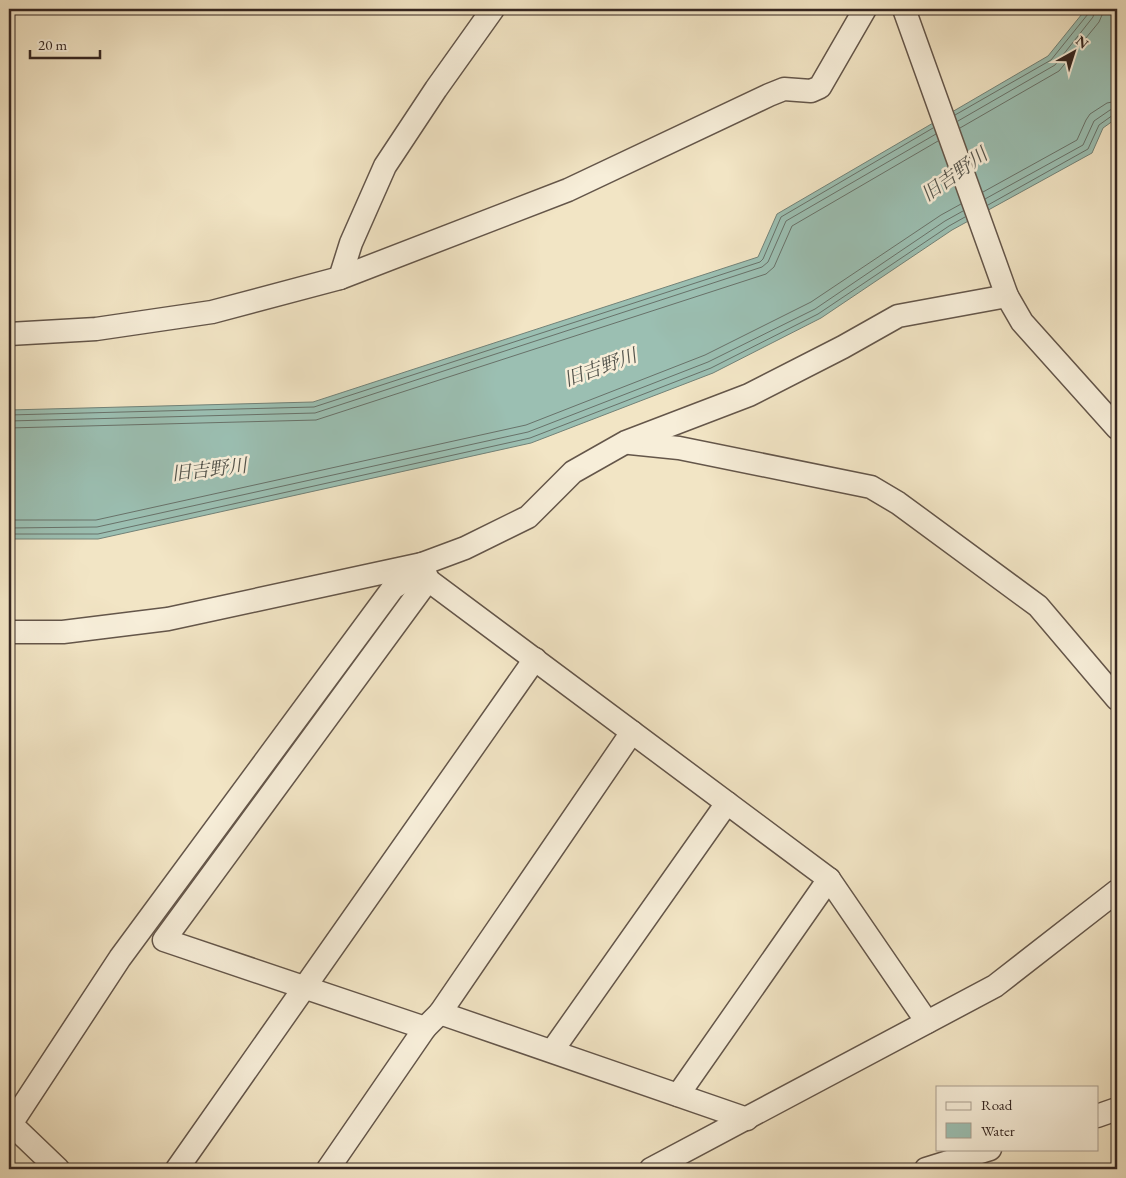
<svg xmlns="http://www.w3.org/2000/svg" width="1126" height="1178" font-family="'EB Garamond','Noto Serif JP',serif">
<rect width="100%" height="100%" fill="#f2e5c5"/>
<filter id="stains"><feTurbulence type="fractalNoise" baseFrequency=".004" numOctaves="4"/><feColorMatrix values="0 0 0 0 .2 0 0 0 0 .09 0 0 0 0 .02 0 0 0 .5 -.17"/></filter>
<radialGradient id="worn" r=".72"><stop offset=".6" stop-color="#630" stop-opacity="0"/><stop offset="1" stop-color="#630" stop-opacity=".3"/></radialGradient>
<polygon fill="#9bbfb2" stroke="#728278" points="1086,9 1117,9 1117,118 1103,128 1092,153 952,230 821,318 713,373 531,443 98,539 9,539 9,410 313,402 758,257 777,214 1048,56"/>
<g fill="none" stroke-linecap="round" stroke-linejoin="round">
<g stroke="#68726a" stroke-width="1">
<polyline points="955,115 1051,60 1088,14 1089,9"/>
<polyline points="958,121 1055,65 1093,17 1095,9"/>
<polyline points="960,128 1059,71 1099,22 1102,15 1103,9"/>
<polyline points="983,192 1077,140 1086,120 1090,114 1107,103 1117,101"/>
<polyline points="985,199 1083,145 1094,121 1110,110 1117,108"/>
<polyline points="988,205 1088,149 1099,125 1113,115 1117,114"/>
<polyline points="9,415 314,407 760,262 763,259 781,217 933,128"/>
<polyline points="9,421 315,413 762,267 768,262 786,221 936,134"/>
<polyline points="9,428 316,420 766,274 774,267 792,226 938,141"/>
<polyline points="9,520 96,520 526,425 705,355 811,302 941,215 961,204"/>
<polyline points="9,528 97,527 528,432 708,362 815,309 945,221 963,211"/>
<polyline points="9,534 98,534 530,438 711,368 818,314 949,226 965,217"/>
</g>
<g stroke="#64564a" stroke-width="25">
<g id="street">
<polyline points="904,9 1007,296 1022,322 1117,428"/>
<polyline points="340,278 351,243 385,166 436,89 493,9"/>
<polyline points="9,334 96,329 212,312 340,278 568,190 769,95 784,89 811,91 820,87 865,9"/>
<polyline points="630,443 679,448 871,487 898,503 1038,606 1117,699"/>
<polyline points="422,564 428,580 164,940 425,1028"/>
<polyline points="428,580 829,879 927,1022"/>
<polyline points="9,632 63,632 168,619 422,564 465,548 528,517 573,472 626,442 749,395 843,347 898,316 1007,296"/>
<polyline points="440,1013 747,1119"/>
<polyline points="552,1051 727,803"/>
<polyline points="678,1095 829,879"/>
<polyline points="1097,1116 1117,1109"/>
<polyline points="58,1169 11,1124 120,958 393,588 407,579 420,567"/>
<polyline points="177,1169 535,659"/>
<polyline points="328,1169 425,1028 440,1013 632,732"/>
<polyline points="651,1169 995,986 1117,891"/>
<polyline points="926,1169 990,1149"/>
</g>
</g>
<use href="#street" stroke="#f7eed9" stroke-width="22"/>
</g>
<g text-anchor="middle" stroke-width="5" stroke-linejoin="round" paint-order="stroke">
<g font-size="19" font-style="italic" fill="#54544c" stroke="#f7eed9">
<text transform="translate(954 174) rotate(-36)" y="7">旧吉野川</text>
<text transform="translate(600 367) rotate(-20)" y="7">旧吉野川</text>
<text transform="translate(209 469) rotate(-7)" y="7">旧吉野川</text>
</g>
</g>
<rect width="1126" height="1178" fill="none" stroke="#f2e5c5" stroke-width="30"/>
<rect x="10" y="10" width="1106" height="1158" fill="none" stroke="#352621" stroke-width="2.5"/>
<rect x="15" y="15" width="1096" height="1148" fill="none" stroke="#352621"/>
<rect x="936" y="1086" width="162" height="65" fill="#f7eed9" stroke="#a99e8f"/>
<rect x="946" y="1102" width="25" height="8" fill="#f7eed9" stroke="#a99e8f"/>
<text x="981" y="1110" font-size="15" fill="#352621">Road</text>
<rect x="946" y="1123" width="25" height="15" fill="#9bbfb2" stroke="#a99e8f"/>
<text x="981" y="1136" font-size="15" fill="#352621">Water</text>
<g transform="translate(1074 52) rotate(39)" stroke="#f7eed9" stroke-width="4" paint-order="stroke">
<path d="M0-4L9 19L0 12L-9 19Z" fill="#352621"/>
<text y="-8" font-size="14" font-weight="bold" text-anchor="middle" fill="#352621">N</text>
</g>
<path d="M30 50v8h70v-8" fill="none" stroke="#352621" stroke-width="2.5"/>
<text x="38" y="50" font-size="15" fill="#352621" stroke="#f7eed9" stroke-width="4" paint-order="stroke">20 m</text>
<rect width="100%" height="100%" filter="url(#stains)"/>
<rect width="100%" height="100%" fill="url(#worn)"/>
</svg>
